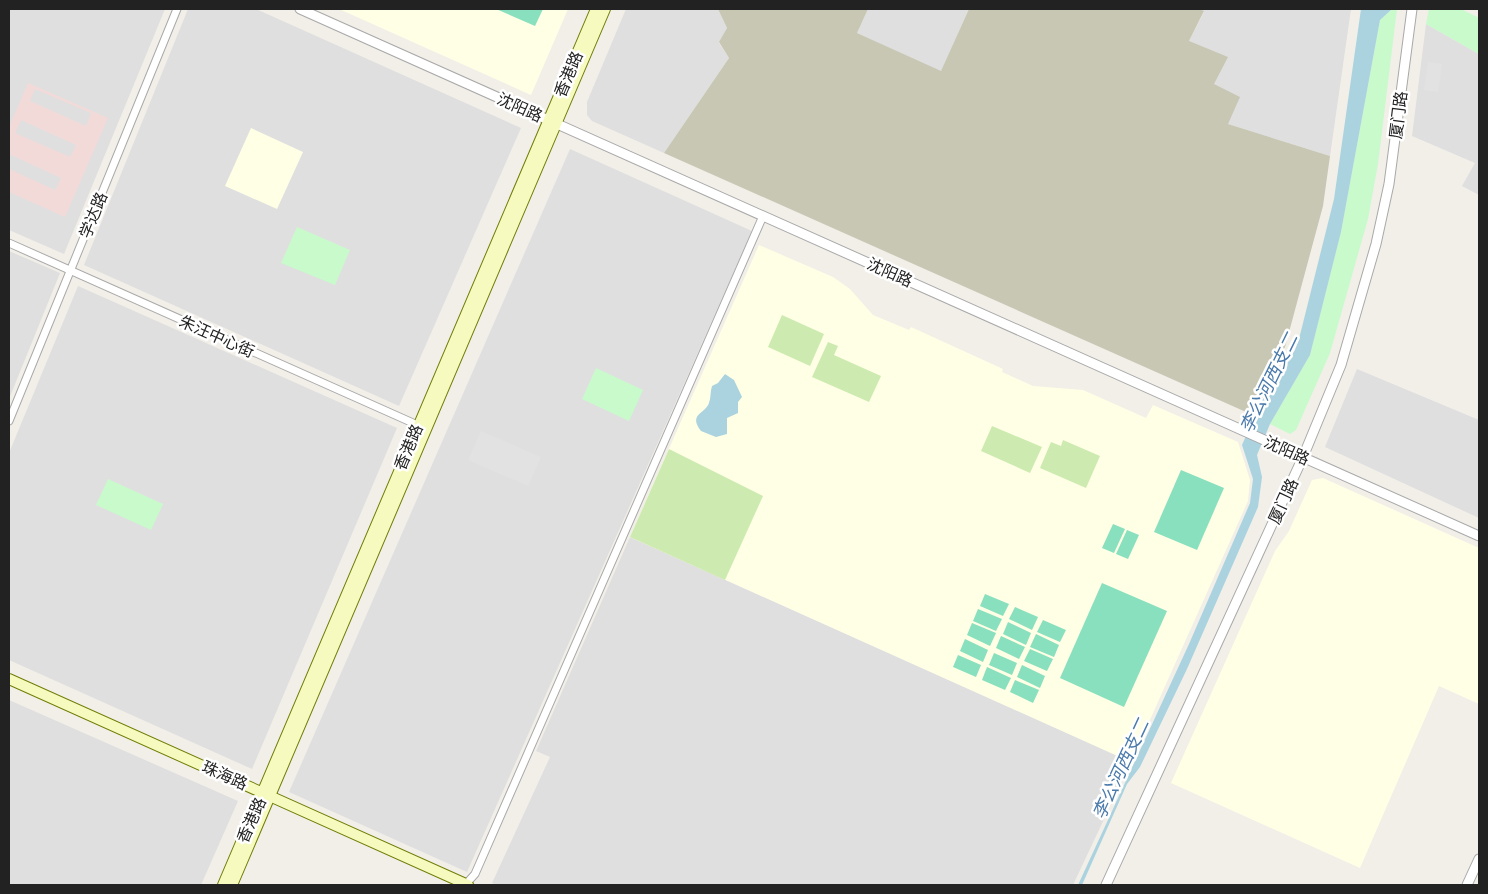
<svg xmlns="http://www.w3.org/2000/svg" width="1488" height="894" font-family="'Fira Sans Condensed','Noto Sans SC',sans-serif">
<rect width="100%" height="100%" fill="#f2efe9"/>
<g fill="#e0dfdf">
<polygon points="9,9 165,9 64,254 9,230"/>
<polygon points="188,9 256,9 521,128 399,406 84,265"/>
<polygon points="626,9 718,9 727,28 719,43 729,58 664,153 592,121 587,115 587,102"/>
<polygon points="868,9 969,9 941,72 857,33"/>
<polygon points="1199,9 1351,9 1330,156 1228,124 1214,84 1189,41 1204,12"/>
<polygon points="1426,24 1479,54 1479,195 1462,186 1475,163 1412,136"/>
<polygon points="570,149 752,231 467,872 289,792"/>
<polygon points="9,251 60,273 9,399"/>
<polygon points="78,286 397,428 252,769 9,660 9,453"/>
<polygon points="1357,369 1479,420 1479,518 1325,447"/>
<polygon points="630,537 1131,762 1073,885 496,885 492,883 550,757 536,751"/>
<polygon points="9,700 238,801 201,885 9,885"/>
</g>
<path fill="#f2dad9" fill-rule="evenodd" d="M28,83L108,118L65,217L9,192V169L55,190L61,178L9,154V127ZM35,89L91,113L86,126L30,101ZM21,120L76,145L70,157L15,133Z"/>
<g fill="#ffffe5">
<polygon points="339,9 568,9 531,95"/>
<polygon points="251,128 303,152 277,209 225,186"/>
<polygon points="759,245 833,277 850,289 873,315 909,330 911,327 1003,369 1002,372 1033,386 1083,390 1146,418 1153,405 1238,442 1250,480 1248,501 1131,762 630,537"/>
<polygon points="1323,478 1479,548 1479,704 1439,686 1360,868 1171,783 1275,551 1289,531 1312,480"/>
</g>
<polygon fill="#c7c7b4" points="718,9 868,9 857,33 941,71 969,9 1199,9 1204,11 1189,41 1228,57 1214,84 1240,97 1228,124 1330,156 1323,206 1285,347 1246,412 664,153 729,58 719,42 727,28"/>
<g fill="#cdebb0">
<polygon points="782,315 824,334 810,366 768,347"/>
<polygon points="828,342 838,346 834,355 881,376 869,402 812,377"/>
<polygon points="992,426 1042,447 1030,473 981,451"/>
<polygon points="1063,440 1100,456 1086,488 1040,468 1051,442 1061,446"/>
<polygon points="669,449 763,496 725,580 630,537"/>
</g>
<g fill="#c8facc">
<polygon points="1392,9 1397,9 1378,164 1368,219 1330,353 1296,430 1290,434 1270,424 1310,355 1341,232 1380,20"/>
<polygon points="1429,9 1461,9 1479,18 1479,54 1426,24"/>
<polygon points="297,227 350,250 335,285 281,263"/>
<polygon points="596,368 643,390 629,421 582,399"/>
<polygon points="108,479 163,504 151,530 96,505"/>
</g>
<g fill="#88e0be">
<polygon points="496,9 543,9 535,26"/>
<polygon points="1181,470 1224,488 1197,550 1154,532"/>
<polygon points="1113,524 1125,529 1114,553 1102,548"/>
<polygon points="1127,530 1139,535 1128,559 1116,554"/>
<polygon points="1102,583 1167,611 1124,707 1060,678"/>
<polygon points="985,594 1009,604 1003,616 980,606"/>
<polygon points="1015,607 1038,617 1032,630 1009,619"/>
<polygon points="978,609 1002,619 996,631 973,621"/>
<polygon points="1043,620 1066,630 1060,642 1037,632"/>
<polygon points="1008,622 1031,633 1026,645 1003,634"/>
<polygon points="972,623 996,633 990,646 967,635"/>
<polygon points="1036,634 1059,645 1054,657 1030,647"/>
<polygon points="1001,636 1025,647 1019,659 996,648"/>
<polygon points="965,639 988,650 983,662 960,651"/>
<polygon points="1030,649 1053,659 1047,671 1024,661"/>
<polygon points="994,653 1017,663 1012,675 989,665"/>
<polygon points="958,655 981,665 976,677 953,667"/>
<polygon points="1022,665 1045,676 1040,688 1017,677"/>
<polygon points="987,667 1011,678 1005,690 982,680"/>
<polygon points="1015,680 1039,690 1033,703 1010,692"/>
</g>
<g fill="#e2e2e2">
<polygon points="1428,62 1442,64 1438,92 1424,90"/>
<polygon points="481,431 541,457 528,486 468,460"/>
</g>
<g fill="#aad3df">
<polygon points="1361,9 1392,9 1380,20 1341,232 1310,355 1270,424 1257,455 1262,477 1258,507 1187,669 1140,767 1127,784 1082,885 1078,885 1189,644 1250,503 1253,479 1242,445 1261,401 1295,350 1299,339 1334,199"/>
<path d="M725,374L734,380L742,397L738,402V413L727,418V434L716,437L701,431C688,414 705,414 709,403C711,398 710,392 712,386L718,383Z"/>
</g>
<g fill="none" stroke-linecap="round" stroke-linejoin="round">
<g stroke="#a9a9a9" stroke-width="9">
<g id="minor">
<polyline points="9,243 422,427"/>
<polyline points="9,421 177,9"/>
<polyline points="466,884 475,874 763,216"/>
</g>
</g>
<g stroke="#a9a9a9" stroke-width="11">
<g id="tertiary">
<polyline points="300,9 1479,536"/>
<polyline points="1106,885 1303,457 1341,365 1376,244 1389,184 1412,9"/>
<polyline points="1467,885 1479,859"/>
</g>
</g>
<g stroke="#707d05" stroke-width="12">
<g id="secondary">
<polyline points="9,679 468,885"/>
<polyline points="223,885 596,9"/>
<polyline points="232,885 605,9"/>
</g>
</g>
<use href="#minor" stroke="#fff" stroke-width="7"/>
<use href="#tertiary" stroke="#fff" stroke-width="9"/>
<use href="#secondary" stroke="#f7fabf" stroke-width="10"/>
</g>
<g text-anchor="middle" stroke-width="5" stroke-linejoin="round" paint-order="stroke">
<g font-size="16" fill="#222" stroke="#fff">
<text transform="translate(568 74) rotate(-67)" y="6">香港路</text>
<text transform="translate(520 107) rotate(24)" y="6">沈阳路</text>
<text transform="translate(1398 115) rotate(-83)" y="6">厦门路</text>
<text transform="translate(93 215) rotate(-68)" y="6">学达路</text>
<text transform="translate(890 272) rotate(24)" y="6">沈阳路</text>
<text transform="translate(217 336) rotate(24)" y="6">朱汪中心街</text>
<text transform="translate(408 447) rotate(-67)" y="6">香港路</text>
<text transform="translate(1287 450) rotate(24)" y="6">沈阳路</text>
<text transform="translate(1283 501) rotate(-65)" y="6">厦门路</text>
<text transform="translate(225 775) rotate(24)" y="6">珠海路</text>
<text transform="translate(251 820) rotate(-66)" y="6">香港路</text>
</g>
<g font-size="18" font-style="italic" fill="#4a7aab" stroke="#fff">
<text transform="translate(1269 383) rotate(-64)" y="6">李公河西支二</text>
<text transform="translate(1121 769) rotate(-65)" y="6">李公河西支二</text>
</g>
</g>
<rect width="1488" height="894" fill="none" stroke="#222222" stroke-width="20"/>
</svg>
